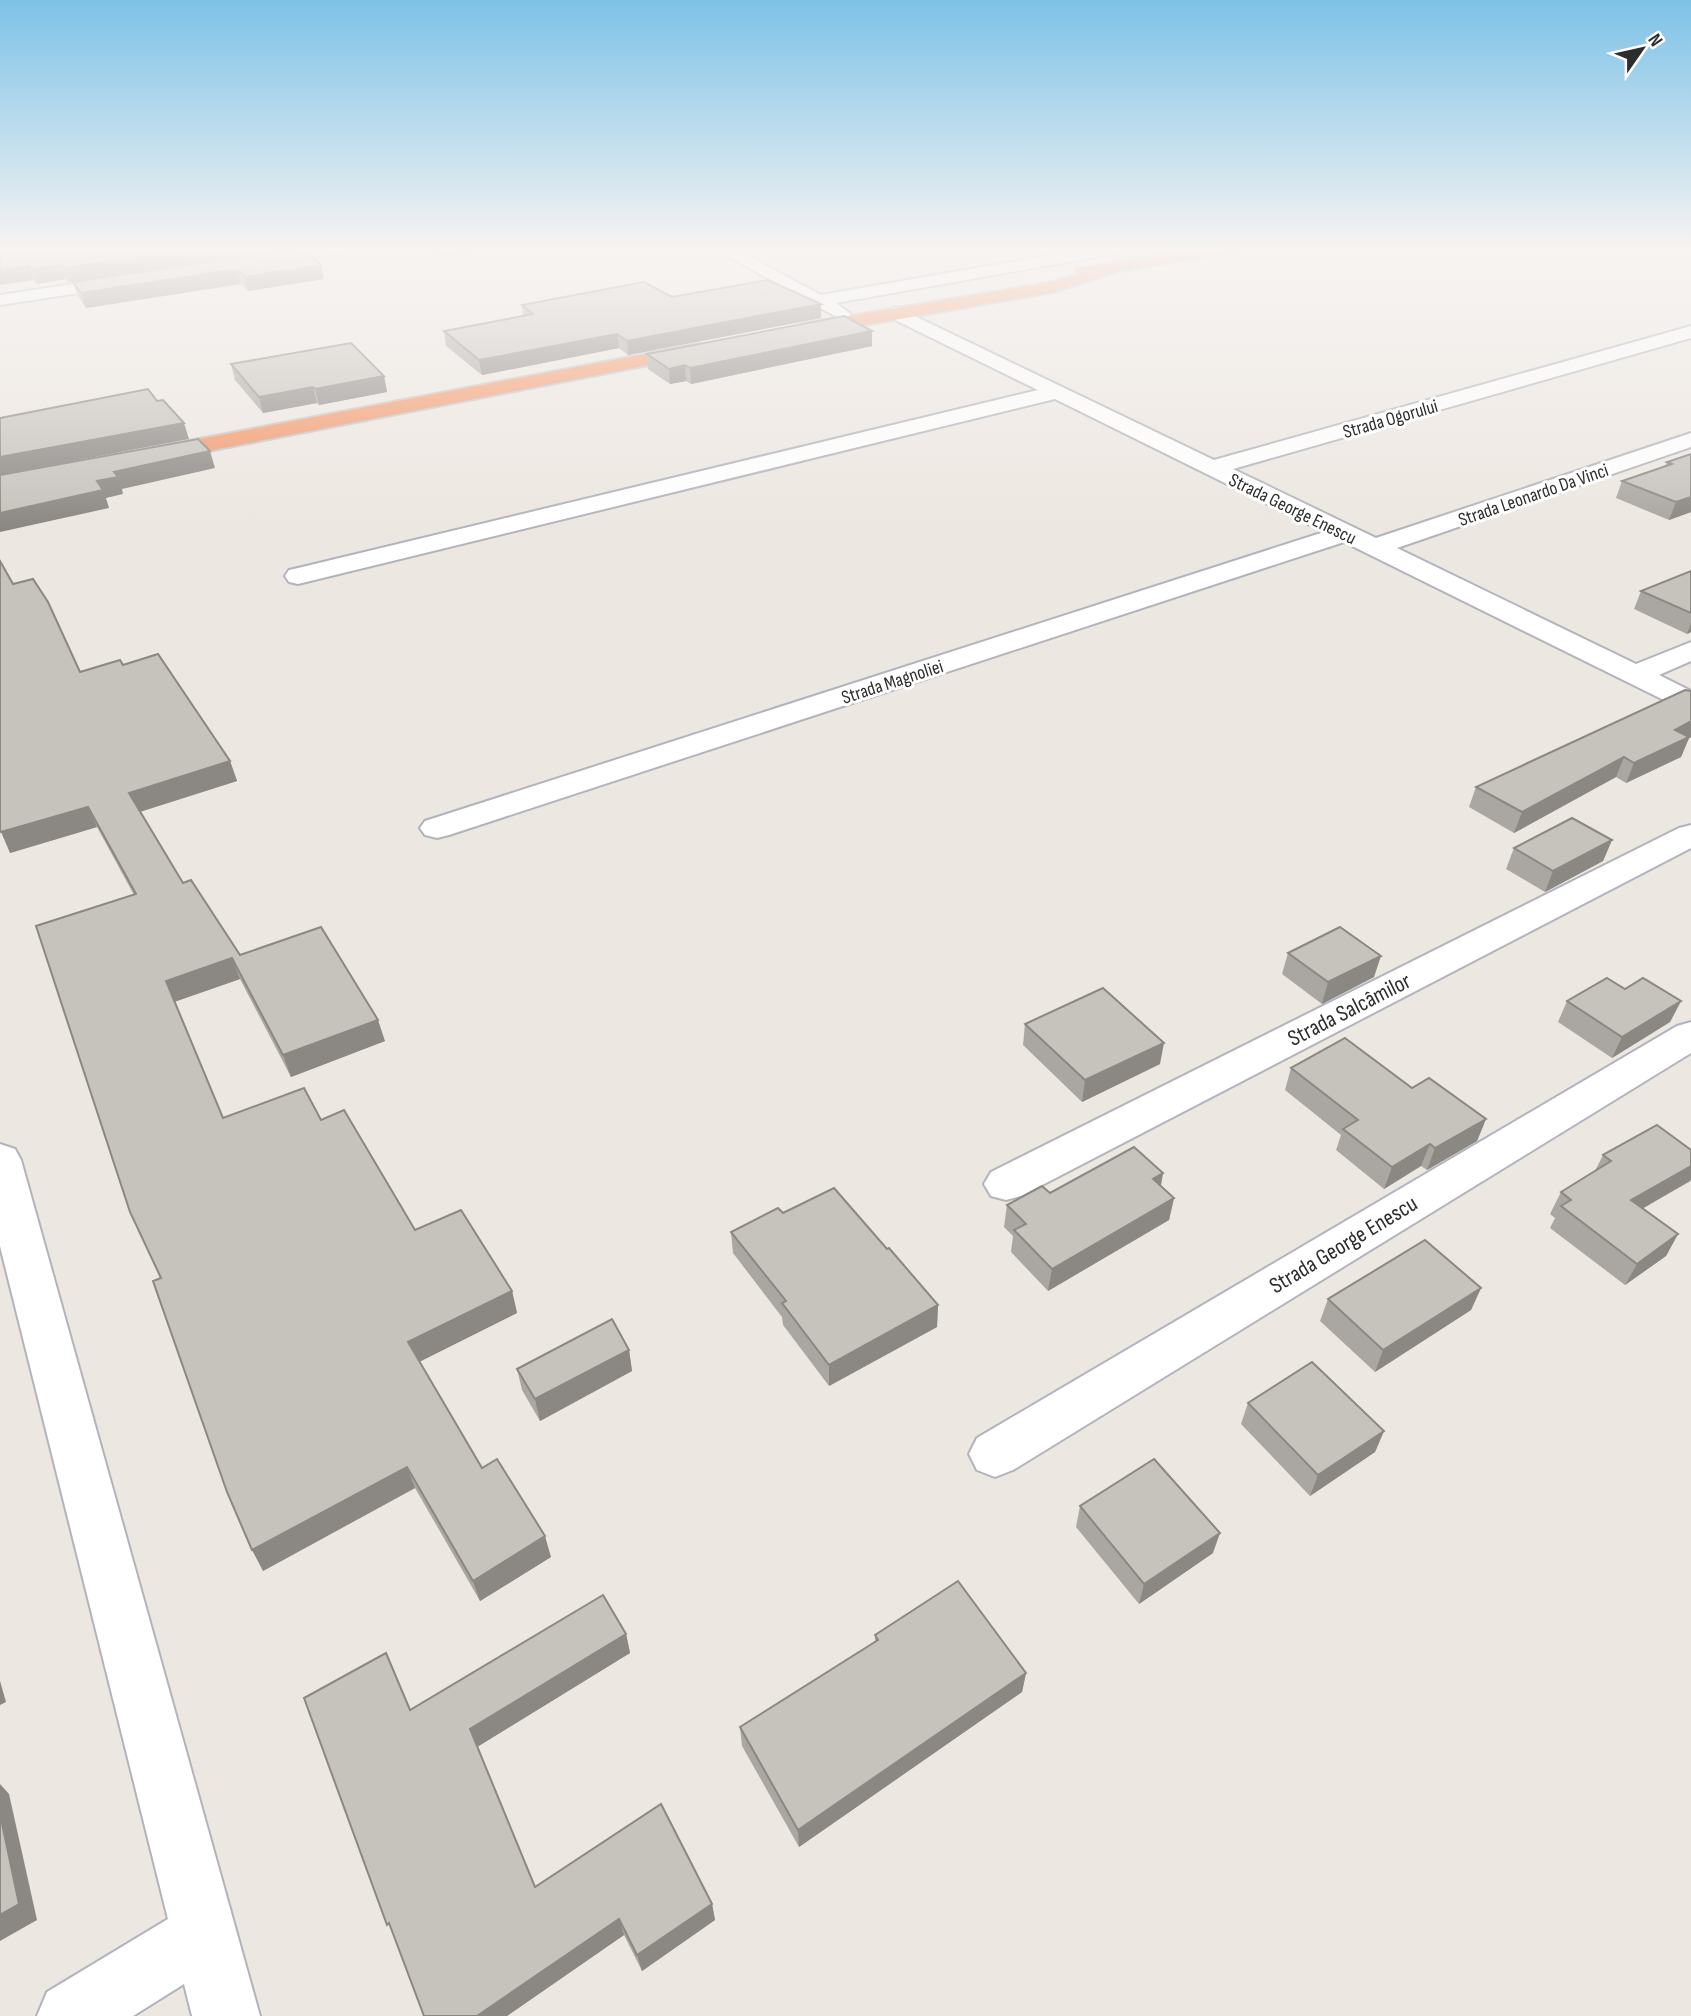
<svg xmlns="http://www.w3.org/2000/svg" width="1691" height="2016" font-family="'Sofia Sans Condensed',sans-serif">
<rect width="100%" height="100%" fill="#ede7e1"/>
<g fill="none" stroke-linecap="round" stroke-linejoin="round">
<g stroke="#b1b4bc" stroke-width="4">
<g id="street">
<polygon points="323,246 364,246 356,251 258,266 249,261 258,256"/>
<polygon points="710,246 730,246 821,295 1102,246 1138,246 1130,251 836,303 851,314 842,320"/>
<polygon points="126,276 132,277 135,281 132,285 0,305 0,295"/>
<polygon points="896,307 1214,460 1691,326 1691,338 1233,469 1376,538 1691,433 1691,447 1397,548 1636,664 1691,642 1691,661 1659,675 1691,691 1691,711 1680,708 1344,542 449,835 437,838 425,835 420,828 425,821 1324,532 1055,399 298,584 289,582 285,576 289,570 298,568 1038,390 889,317 887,313"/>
<polygon points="1691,825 1691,848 1021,1196 1006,1200 991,1196 984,1184 991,1172 1679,828"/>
<polygon points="1691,1022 1691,1053 1013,1470 995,1477 977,1470 969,1454 977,1438 1677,1026"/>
<polygon points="0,1144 15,1149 21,1160 260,2016 192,2016 184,1984 133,2016 37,2016 47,1992 168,1919 0,1246"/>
</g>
</g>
<g stroke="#c4c4c4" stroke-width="4">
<g id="highway">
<polygon points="1210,246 1247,246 1239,251 1116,272 1054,292 802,336 792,330 802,324 1052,282 1075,275 1076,269 1082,268"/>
<polygon points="698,344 705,346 708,350 705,354 152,462 144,460 141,455 144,450 152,448"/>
</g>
</g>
<use href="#street" fill="#fff" fill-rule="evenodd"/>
<use href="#highway" fill="#f39466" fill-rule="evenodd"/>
</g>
<g fill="#aaa7a2">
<polygon points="0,246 290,248 68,282 66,279 37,284"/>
<polygon points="413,246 513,246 440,257 426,250 420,251"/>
<polygon points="302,248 324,279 248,291 241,284 86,308 78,296 73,282"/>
<polygon points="672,297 821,304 821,318 628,355 619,348 482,375 446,346 444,331 523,316 522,305"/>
<polygon points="872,346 691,384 686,381 670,384 648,369 647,354"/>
<polygon points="231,364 384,376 387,392 319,405 317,403 263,413 235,380"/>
<polygon points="1691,454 1691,512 1669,520 1616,498 1622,481 1665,466 1667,462"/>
<polygon points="1691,571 1691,632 1687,634 1634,609 1641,591"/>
<polygon points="13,584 80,672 123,665 230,761 237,781 140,812 183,883 240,955 385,1041 291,1077 240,979 174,1002 223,1118 321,1120 415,1230 512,1291 517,1313 419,1362 482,1468 551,1557 480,1601 415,1488 263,1571 161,1278 134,895 97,827 10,853"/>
<polygon points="1691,691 1691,737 1689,738 1681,757 1626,783 1616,777 1514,833 1469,807 1476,787"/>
<polygon points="1612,840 1603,861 1545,892 1506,869 1514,848"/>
<polygon points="1288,953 1374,977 1322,1004 1282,974"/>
<polygon points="1625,989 1681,1001 1670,1022 1612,1058 1558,1022 1567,1001"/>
<polygon points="1025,1024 1160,1064 1082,1102 1023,1045"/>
<polygon points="1291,1068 1412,1088 1486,1119 1477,1141 1427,1170 1421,1166 1384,1189 1336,1150 1341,1135 1285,1090"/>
<polygon points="1603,1155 1691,1181 1643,1208 1678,1234 1666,1256 1625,1285 1550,1228 1555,1218 1550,1214 1561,1192 1595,1171"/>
<polygon points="1163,1173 1161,1186 1174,1198 1169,1220 1048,1291 1011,1252 1013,1236 1004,1227 1007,1205 1050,1193"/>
<polygon points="783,1213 887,1249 938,1305 937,1327 829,1386 783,1325 782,1317 733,1253 731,1232"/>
<polygon points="1481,1288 1471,1310 1375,1372 1320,1321 1328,1299"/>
<polygon points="629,1350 632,1371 540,1421 522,1390 517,1369"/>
<polygon points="1248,1403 1384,1431 1375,1452 1310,1496 1241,1424"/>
<polygon points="1080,1506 1213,1553 1139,1604 1076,1527"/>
<polygon points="626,1634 630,1653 477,1747 535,1887 712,1904 715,1920 642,1971 624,1935 507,2016 424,2016 386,1653 411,1710"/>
<polygon points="875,1635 1026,1673 1022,1692 799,1847 742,1746 740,1727 875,1642"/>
</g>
<g fill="#8b8884">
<polygon points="212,246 290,246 290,248 68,282 64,268"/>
<polygon points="419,246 425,246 426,250 420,251"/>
<polygon points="439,246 513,246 440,257"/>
<polygon points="62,265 66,279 37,284 32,269"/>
<polygon points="321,265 324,279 248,291 245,277"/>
<polygon points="29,266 34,280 0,285 0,270"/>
<polygon points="238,269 241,284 86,308 81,293"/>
<polygon points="821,304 821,318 628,355 627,341"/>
<polygon points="872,331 872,346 691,384 690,368"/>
<polygon points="617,334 619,348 482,375 479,360"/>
<polygon points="685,365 686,381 670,384 669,369"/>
<polygon points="384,376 387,392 319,405 315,389"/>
<polygon points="313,387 317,403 263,413 259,397"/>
<polygon points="184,423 189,439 0,475 0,457"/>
<polygon points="210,451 215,468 122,489 123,494 106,498 109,508 0,532 0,513 97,481 114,472"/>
<polygon points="1691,497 1691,512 1669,520 1676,502"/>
<polygon points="1691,623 1691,632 1687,634"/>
<polygon points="1691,721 1691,737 1689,738 1681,757 1626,783 1634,763 1675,730"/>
<polygon points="1624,757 1616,777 1514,833 1522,812"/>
<polygon points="230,761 237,781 136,813 129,793"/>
<polygon points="88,807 97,827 10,853 1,832"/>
<polygon points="1612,840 1603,861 1545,892 1553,871"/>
<polygon points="1381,956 1374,977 1322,1004 1328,982"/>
<polygon points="232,958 240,979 174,1002 166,981"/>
<polygon points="1681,1001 1670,1022 1612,1058 1622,1037"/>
<polygon points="378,1020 385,1041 291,1077 283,1055"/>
<polygon points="1164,1043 1160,1064 1082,1102 1085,1080"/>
<polygon points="1486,1119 1477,1141 1427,1170 1435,1148"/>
<polygon points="1430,1144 1421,1166 1384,1189 1392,1167"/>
<polygon points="1691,1166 1691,1180 1620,1222 1631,1200"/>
<polygon points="1163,1173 1159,1194 1153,1179"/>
<polygon points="1174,1198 1169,1220 1048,1291 1052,1269"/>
<polygon points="1678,1234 1666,1256 1625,1285 1637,1264"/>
<polygon points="1481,1288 1471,1310 1375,1372 1383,1350"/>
<polygon points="512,1291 517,1313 415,1364 408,1342"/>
<polygon points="938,1305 937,1327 829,1386 829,1365"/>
<polygon points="629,1350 632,1371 540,1421 535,1399"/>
<polygon points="1384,1431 1375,1452 1310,1496 1318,1475"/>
<polygon points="407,1467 415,1488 263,1571 252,1550"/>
<polygon points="1220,1533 1213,1553 1139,1604 1144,1584"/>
<polygon points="545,1536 551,1557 480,1601 473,1581"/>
<polygon points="626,1634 630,1653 477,1747 470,1729"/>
<polygon points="1026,1673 1022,1692 799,1847 798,1830"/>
<polygon points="0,1681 6,1702 0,1705"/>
<polygon points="0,1784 9,1794 37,1920 0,1941"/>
<polygon points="712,1904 715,1920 642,1971 637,1955"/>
<polygon points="619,1919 624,1935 507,2016 477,2016"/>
</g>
<g fill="#c6c2bc" stroke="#8b8884" stroke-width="2">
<polygon points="0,246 212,246 64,268 62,265 32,269 29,266 0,270"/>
<polygon points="302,248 321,265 245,277 238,269 81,293 73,282"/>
<polygon points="768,280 821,304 627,341 617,334 479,360 444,331 533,314 522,305 644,282 672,297"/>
<polygon points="844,316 872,331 690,368 685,365 669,369 647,354"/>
<polygon points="351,343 384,376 315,389 313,387 259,397 231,364"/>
<polygon points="148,389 157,401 163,400 184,423 0,457 0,418"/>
<polygon points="198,439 210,451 114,472 118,477 97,481 103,490 0,513 0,475"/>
<polygon points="1691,454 1691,497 1676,502 1622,481 1672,464 1667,462"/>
<polygon points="0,561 13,584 33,579 48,602 80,672 120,660 123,665 158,654 230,761 129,793 183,883 191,880 240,955 321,927 378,1020 283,1055 232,958 166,981 223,1118 304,1088 321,1120 344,1110 415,1230 461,1210 512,1291 408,1342 482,1468 497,1459 545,1536 473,1581 407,1467 252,1550 227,1492 153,1281 161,1278 130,1212 36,926 136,894 88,807 1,832 0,830"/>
<polygon points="1691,571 1691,613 1641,591"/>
<polygon points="1685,690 1691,691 1691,721 1675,730 1689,737 1634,763 1624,757 1522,812 1476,787"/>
<polygon points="1572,818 1612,840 1553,871 1514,848"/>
<polygon points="1340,927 1381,956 1328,982 1288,953"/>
<polygon points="1607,978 1625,989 1643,978 1681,1001 1622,1037 1567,1001"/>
<polygon points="1103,988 1164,1043 1085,1080 1025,1024"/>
<polygon points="1345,1038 1412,1088 1429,1078 1486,1119 1435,1148 1430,1144 1392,1167 1343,1129 1358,1120 1291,1068"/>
<polygon points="1657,1125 1691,1150 1691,1166 1631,1200 1678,1234 1637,1264 1561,1206 1571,1200 1561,1192 1611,1161 1603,1155"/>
<polygon points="1134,1147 1163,1173 1153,1179 1174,1198 1052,1269 1014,1230 1026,1224 1007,1205 1042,1186 1050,1193"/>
<polygon points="834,1188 887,1249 889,1248 938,1305 829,1365 782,1303 786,1301 731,1232 778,1208 783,1213"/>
<polygon points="1425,1240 1481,1288 1383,1350 1328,1299"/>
<polygon points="612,1319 629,1350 535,1399 517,1369"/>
<polygon points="1312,1362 1384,1431 1318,1475 1248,1403"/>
<polygon points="1154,1459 1220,1533 1144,1584 1080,1506"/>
<polygon points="958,1581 1026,1673 798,1830 740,1727 878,1640 875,1635"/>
<polygon points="603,1595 626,1634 470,1729 535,1887 661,1804 712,1904 637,1955 619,1919 477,2016 424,2016 389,1923 387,1925 304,1698 386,1653 410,1710"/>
<polygon points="0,1814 19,1904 0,1915"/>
</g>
<linearGradient id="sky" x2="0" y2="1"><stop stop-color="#7dc2e7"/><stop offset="0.47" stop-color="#f7f4f2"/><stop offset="1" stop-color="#f7f4f2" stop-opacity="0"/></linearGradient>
<rect width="1691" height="528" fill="url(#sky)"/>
<g text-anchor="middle" stroke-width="6" stroke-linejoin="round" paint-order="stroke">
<g font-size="19" fill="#2d2d2d" stroke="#fff">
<text transform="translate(1390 418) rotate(-16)" y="7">Strada Ogorului</text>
<text transform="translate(1533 494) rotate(-19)" y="7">Strada Leonardo Da Vinci</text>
<text transform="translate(1293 508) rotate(26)" y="7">Strada George Enescu</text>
<text transform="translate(892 681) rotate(-18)" y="7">Strada Magnoliei</text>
</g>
<g font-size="23" fill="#2d2d2d" stroke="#fff">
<text transform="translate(1349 1009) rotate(-27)" y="8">Strada Salcâmilor</text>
<text transform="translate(1343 1244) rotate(-31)" y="8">Strada George Enescu</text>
</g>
</g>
<g transform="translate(1642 49) rotate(56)" stroke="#ffffff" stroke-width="5" paint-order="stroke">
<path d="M0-5L12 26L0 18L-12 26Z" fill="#2d2d2d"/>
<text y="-10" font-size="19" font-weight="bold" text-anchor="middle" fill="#2d2d2d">N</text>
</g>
</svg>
